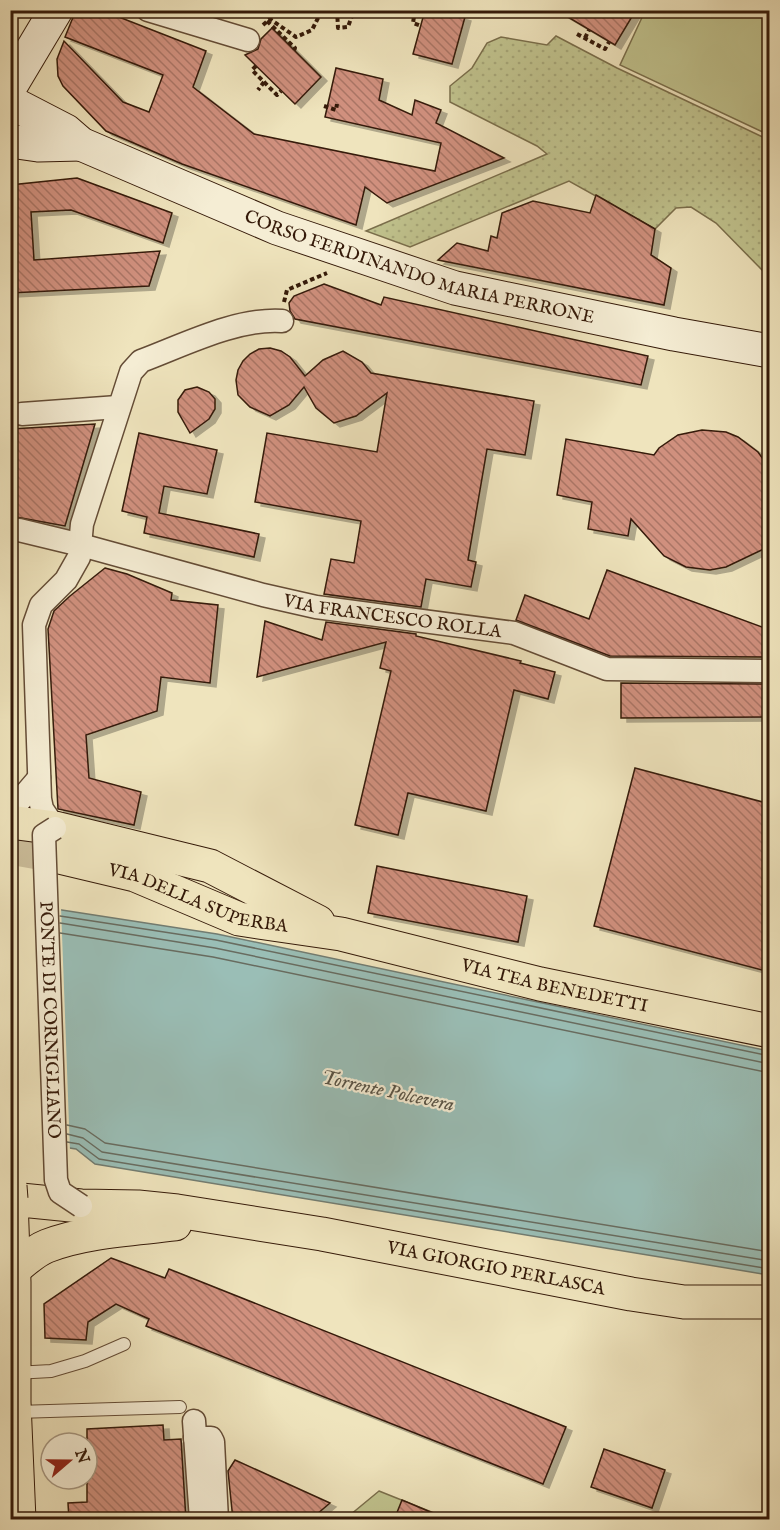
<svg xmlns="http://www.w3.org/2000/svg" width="780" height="1530" font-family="'IM FELL English',serif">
<defs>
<pattern id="grass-dots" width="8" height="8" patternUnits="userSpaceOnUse" patternTransform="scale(1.5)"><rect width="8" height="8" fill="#c0c28d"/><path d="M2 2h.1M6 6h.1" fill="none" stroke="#a6a678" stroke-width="1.8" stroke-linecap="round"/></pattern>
<pattern id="building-back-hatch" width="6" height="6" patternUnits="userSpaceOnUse" patternTransform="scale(1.5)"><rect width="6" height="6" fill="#d0907e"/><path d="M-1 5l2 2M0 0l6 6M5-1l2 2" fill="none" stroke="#aa7565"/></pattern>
<filter id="shadow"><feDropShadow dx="6" dy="4" stdDeviation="0" flood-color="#0004"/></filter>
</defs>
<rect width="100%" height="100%" fill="#efe4bd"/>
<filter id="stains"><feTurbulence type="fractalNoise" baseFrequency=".00333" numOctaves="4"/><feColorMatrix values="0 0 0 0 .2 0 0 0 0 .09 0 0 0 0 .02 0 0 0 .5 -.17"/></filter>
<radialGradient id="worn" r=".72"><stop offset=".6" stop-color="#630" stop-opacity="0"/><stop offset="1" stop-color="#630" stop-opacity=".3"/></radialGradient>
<polygon fill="url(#grass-dots)" stroke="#7a6e4b" stroke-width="1.5" points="556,36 617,68 769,140 769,270 762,270 716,223 691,207 676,208 655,229 569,181 410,247 366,231 547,154 537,146 450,102 450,86 472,68 487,43 501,37 547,45"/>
<g fill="#c0c28d" stroke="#7a6e4b" stroke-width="1.5">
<polygon points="645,11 769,11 769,135 620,65"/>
<polygon points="379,1491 449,1519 344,1520"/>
</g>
<polygon fill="#9abeb6" stroke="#727c71" stroke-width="1.5" points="10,902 217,934 769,1051 769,1275 95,1164 76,1149 11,1139"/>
<polygon fill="#efe4bd" points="10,899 61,907 70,1151 10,1142"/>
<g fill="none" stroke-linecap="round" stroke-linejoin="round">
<g stroke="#686c60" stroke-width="1.5">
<polyline points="60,916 216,940 770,1056"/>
<polyline points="60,923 215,948 770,1064"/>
<polyline points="60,933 213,957 770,1073"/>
<polyline points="67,1125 85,1129 105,1143 770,1252"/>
<polyline points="67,1134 83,1138 102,1152 770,1261"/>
<polyline points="67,1142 79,1144 99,1159 770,1269"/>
</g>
</g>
<g fill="url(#building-back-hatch)" stroke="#351a09" stroke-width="1.5" filter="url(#shadow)">
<polygon points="76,10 101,10 206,51 193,87 254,134 435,171 441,143 325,117 336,68 383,79 379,100 412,115 415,100 441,110 436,123 504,158 387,203 365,187 356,225 182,164 106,131 63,86 58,76 57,59 64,41 123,102 149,112 163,75 65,37"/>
<polygon points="425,10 441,10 465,17 452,64 413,54"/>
<polygon points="556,10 636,10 615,45"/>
<polygon points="272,28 321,77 295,104 245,55 258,49 261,39"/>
<polygon points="77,178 172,213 163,243 71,210 31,212 34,260 160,251 149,286 10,293 10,185"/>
<polygon points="596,195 655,229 651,255 671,268 664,305 438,260 457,243 488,251 491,236 497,238 502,213 533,201 590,213"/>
<polygon points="324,284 381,305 384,297 648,356 641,385 295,319 290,311 289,303 294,296"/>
<polygon points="270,348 281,351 290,357 305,376 323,360 343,351 362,362 371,373 534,401 525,455 487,449 468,560 476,562 471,587 426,579 421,607 324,594 331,559 354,563 361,521 255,502 267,433 377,452 387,393 356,416 334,423 316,408 304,387 289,405 270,416 250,407 238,395 236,380 238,370 243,361 250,354 259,349"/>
<polygon points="197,387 209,392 215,399 215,409 209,419 190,433 178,412 178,400 185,390"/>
<polygon points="95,424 65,526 16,517 11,429"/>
<polygon points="702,430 726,432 738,437 758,452 770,469 770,546 726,567 710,570 686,567 664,556 631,519 628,536 588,529 592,502 557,495 566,439 654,455 659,448 678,435"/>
<polygon points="139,433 217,450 207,494 164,486 159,513 259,534 254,557 144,533 147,517 122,511"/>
<polygon points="105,568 127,574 172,593 171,600 218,605 210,683 161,677 157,711 86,735 89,778 141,792 134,825 58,809 48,629 54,611 70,596"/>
<polygon points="607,570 770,630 770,657 610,656 516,620 525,595 589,619"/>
<polygon points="265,621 322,640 326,622 416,634 416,636 521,661 520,663 555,672 548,699 514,690 486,811 408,793 398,835 355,825 391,671 380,668 386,642 257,677"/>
<polygon points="621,683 770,684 770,717 621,718"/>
<polygon points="635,768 770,804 770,972 594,926"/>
<polygon points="377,866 527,896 518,942 368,913"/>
<polygon points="111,1258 165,1278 169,1269 566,1427 543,1484 146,1326 149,1319 116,1304 88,1322 86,1340 45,1338 44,1304"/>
<polygon points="163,1425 164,1440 181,1439 186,1520 69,1520 68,1503 87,1502 87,1429"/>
<polygon points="604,1449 665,1470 652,1508 591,1487"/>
<polygon points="235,1460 330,1503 310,1520 233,1520 228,1471"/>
<polygon points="402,1500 447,1519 447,1520 394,1520"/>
</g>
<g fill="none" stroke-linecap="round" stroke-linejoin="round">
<polyline stroke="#cabc99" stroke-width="33" stroke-dasharray="33 16" stroke-linecap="butt" points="10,848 55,856"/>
<g stroke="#644c36" stroke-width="14">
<g id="lane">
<polyline points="15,1373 51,1371 85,1361 124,1344"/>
<polyline points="17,1412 180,1407"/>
</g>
</g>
<g stroke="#644c36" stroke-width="25">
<g id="street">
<polyline points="148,10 248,40"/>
<polyline points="22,414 118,407"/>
<path id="s1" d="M19,530L81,545L263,595L316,607L514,633L607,669L770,671"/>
<polyline points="10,812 39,778"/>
<path d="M55,828L42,809L40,799L34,625L41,605L66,580L79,557L82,524L131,372L141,361C184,345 236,318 282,321"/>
<polyline points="194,1421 201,1520"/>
<polyline points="195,1438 211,1438 213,1442 217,1520"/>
</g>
</g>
<g stroke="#351a09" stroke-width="35">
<g id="secondary">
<polyline points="10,87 56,10"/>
<path id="s2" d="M10,102L66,131L81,144L277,228L455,288L674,334L770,351"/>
<polyline points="10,141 38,145 81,144"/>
</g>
</g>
<g stroke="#351a09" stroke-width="35">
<g id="primary">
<polyline points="10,822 55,828 210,866 318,922"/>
<path id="s3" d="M55,856L135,875L239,919L341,934L540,984L770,1031"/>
<path d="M13,1270C23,1262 34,1251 47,1246C85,1231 135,1229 175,1224"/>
<path id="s4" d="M19,1520L14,1402V1282L11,1199L81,1206L138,1207L177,1211L322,1234L631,1294L684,1302H770"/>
</g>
</g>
<g stroke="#351a09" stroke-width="4" stroke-dasharray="4.5 3" stroke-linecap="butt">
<polyline points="337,10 338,28 348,27 354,10"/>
<polyline points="415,10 413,23 421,26"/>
<polyline points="447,12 448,10"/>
<polyline points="267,21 295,48 294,50"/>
<polyline points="263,25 270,19 296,37 312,30 322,10"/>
<polyline points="577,34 605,49 609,42"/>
<polyline points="585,38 589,30"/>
<polyline points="256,66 252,70 264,82 258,90"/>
<polyline points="264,82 277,95 281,91"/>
<polyline points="324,106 336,110 337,104"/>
<polyline points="284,302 287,290 327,273"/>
<polyline points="10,487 12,512"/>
<polyline points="14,549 16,607"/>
</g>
<use href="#lane" stroke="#f5edd4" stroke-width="12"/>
<use href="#street" stroke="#f5edd4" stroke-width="22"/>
<use href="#secondary" stroke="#f5edd4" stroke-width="33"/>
<use href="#primary" stroke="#efe4bd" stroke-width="33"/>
<g stroke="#644c36" stroke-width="25" stroke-linecap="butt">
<g id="street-bridge">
<path id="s5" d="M55,828L44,835L56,1180L60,1192L81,1206"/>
</g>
</g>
<g stroke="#351a09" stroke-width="35" stroke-linecap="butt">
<polyline id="primary-bridge" points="10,1186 11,1199"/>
</g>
<use href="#street-bridge" stroke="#f5edd4" stroke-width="22"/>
<use href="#primary-bridge" stroke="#efe4bd" stroke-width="33"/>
</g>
<g text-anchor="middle" stroke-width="4.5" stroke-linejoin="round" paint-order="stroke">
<g font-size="18" fill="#351a09" stroke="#f5edd4">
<text dy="6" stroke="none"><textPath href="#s2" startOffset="444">CORSO FERDINANDO MARIA PERRONE</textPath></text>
<text dy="6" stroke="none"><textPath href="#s1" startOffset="384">VIA FRANCESCO ROLLA</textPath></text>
<text dy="6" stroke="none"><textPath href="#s3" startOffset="150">VIA DELLA SUPERBA</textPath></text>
<text dy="6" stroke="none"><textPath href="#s3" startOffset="518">VIA TEA BENEDETTI</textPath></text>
<text dy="6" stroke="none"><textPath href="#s5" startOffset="198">PONTE DI CORNIGLIANO</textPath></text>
<text dy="6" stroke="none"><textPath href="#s4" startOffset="812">VIA GIORGIO PERLASCA</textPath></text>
</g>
<g font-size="20" font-style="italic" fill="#585346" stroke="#f5edd4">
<text transform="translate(388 1090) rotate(12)" y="7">Torrente Polcevera</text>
</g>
</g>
<rect width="780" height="1530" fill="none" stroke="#efe4bd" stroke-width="36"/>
<rect x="12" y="12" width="756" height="1506" fill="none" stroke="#351a09" stroke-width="3"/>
<rect x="18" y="18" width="744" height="1494" fill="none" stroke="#351a09" stroke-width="1.5"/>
<g transform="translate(69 1461) rotate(70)"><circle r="28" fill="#f5edd4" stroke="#a89983" stroke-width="1.5"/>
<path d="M0-4.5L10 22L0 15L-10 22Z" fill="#8f2418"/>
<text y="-9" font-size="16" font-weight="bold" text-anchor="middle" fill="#351a09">N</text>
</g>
<rect width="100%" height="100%" filter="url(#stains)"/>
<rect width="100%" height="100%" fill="url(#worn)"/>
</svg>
